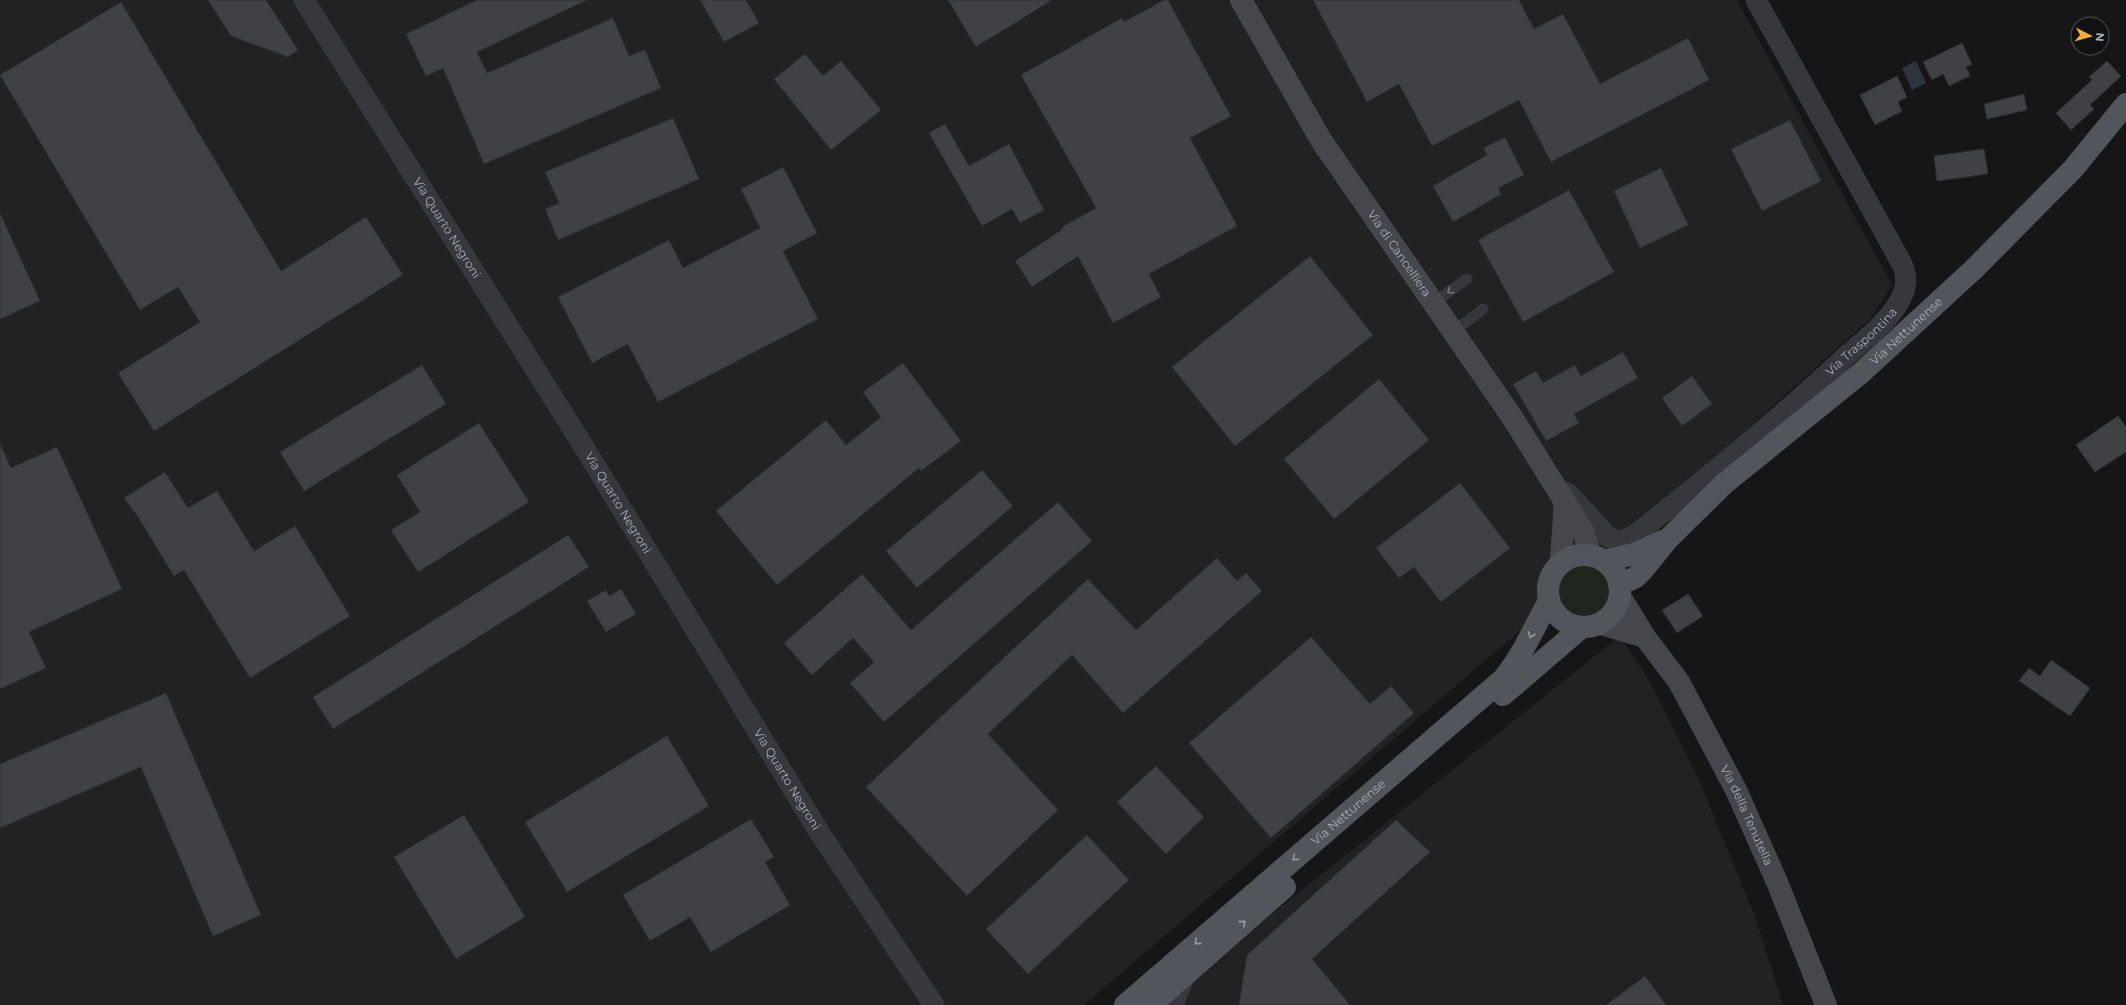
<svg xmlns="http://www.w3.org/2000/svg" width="2126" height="1005" font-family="Montserrat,sans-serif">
<rect width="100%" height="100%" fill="#161618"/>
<g fill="#222225">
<polygon points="0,0 1737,0 1892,285 1870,319 1586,574 1084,1005 0,1005"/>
<polygon points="1620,636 1651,684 1698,778 1755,916 1783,1005 1180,1005 1194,976"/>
</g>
<circle fill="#1e261f" cx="1584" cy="592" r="26"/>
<polygon fill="#2c353c" points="1916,61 1926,83 1912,90 1902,68"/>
<g fill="#404145" stroke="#303034">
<polygon points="208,0 266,0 298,50 288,57 231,36"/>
<polygon points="477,0 587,0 477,52 487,73 613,18 629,56 645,50 661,88 484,164 443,68 426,76 406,34"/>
<polygon points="700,0 746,0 759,23 724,42"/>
<polygon points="948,0 1052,0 976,47"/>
<polygon points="1164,0 1168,0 1231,116 1190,138 1237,226 1149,274 1161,297 1113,323 1078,256 1032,287 1015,261 1063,229 1062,227 1096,208 1021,75 1122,18 1124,22"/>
<polygon points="1313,0 1519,0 1534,29 1563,14 1600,84 1688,38 1709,80 1551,162 1519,100 1432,146 1399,84 1367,102"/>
<polygon points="121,2 281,271 366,217 403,275 154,431 118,373 200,322 178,287 140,310 0,75"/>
<polygon points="1962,43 1972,64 1966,67 1970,76 1949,86 1943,74 1932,80 1923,62"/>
<polygon points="805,54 823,76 841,61 881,110 831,150 774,79"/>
<polygon points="2107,61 2121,76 2090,105 2094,109 2071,130 2056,113 2092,80 2089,77"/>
<polygon points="1897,76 1907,97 1898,102 1902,111 1875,125 1860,95"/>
<polygon points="2024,94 2027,110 1987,119 1984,104"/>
<polygon points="673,118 699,179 558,240 545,209 559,203 545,172"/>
<polygon points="1790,120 1821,181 1762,211 1731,149"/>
<polygon points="945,124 969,166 1009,144 1044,210 1020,223 1012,209 982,226 929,133"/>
<polygon points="1505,137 1524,175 1498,188 1501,194 1453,222 1433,186 1487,155 1484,148"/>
<polygon points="1984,149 1988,174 1937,181 1934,156"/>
<polygon points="783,167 817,233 783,251 818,319 658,402 628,344 592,363 558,297 669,240 683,268 760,228 741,189"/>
<polygon points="1661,168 1688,225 1640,248 1614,191"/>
<polygon points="1569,190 1614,272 1523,322 1478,240"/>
<polygon points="0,213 40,301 0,319"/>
<polygon points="1310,256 1373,335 1235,446 1172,367"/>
<polygon points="1623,352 1638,378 1574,414 1579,423 1546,441 1513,384 1536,371 1543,383 1575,365 1581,376"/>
<polygon points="903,363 961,441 921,471 919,468 777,585 716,511 826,420 846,445 881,417 863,392"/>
<polygon points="422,365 446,404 304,491 280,452"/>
<polygon points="1692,376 1712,404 1682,426 1662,398"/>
<polygon points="1379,379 1429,440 1334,519 1284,459"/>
<polygon points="2118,416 2126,427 2126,452 2095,472 2076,445"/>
<polygon points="479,423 529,502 418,572 391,530 420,512 397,475"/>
<polygon points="0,444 11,468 57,447 122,589 29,632 46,668 0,689"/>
<polygon points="982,470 1013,506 917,588 886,551"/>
<polygon points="165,472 188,508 217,491 254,551 295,526 350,616 250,678 184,570 174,576 138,517 124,498"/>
<polygon points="1460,483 1510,548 1441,602 1414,567 1399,578 1376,548"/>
<polygon points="1058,502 1092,541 884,722 850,683 874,662 853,638 812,675 784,643 862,574 911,630"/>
<polygon points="568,535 589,567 333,729 313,697"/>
<polygon points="1217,558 1237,581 1246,573 1262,591 1123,713 1072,655 988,734 1058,810 967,896 866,787 1088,579 1136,630"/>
<polygon points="621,589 636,614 606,632 587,601 606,590 609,596"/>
<polygon points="1688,594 1703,616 1677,633 1662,610"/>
<polygon points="1311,637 1370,704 1391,686 1414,713 1271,838 1189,743"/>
<polygon points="2051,660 2090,688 2070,716 2019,681 2029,668 2040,676"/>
<polygon points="166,693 261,915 213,936 141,767 0,828 0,764"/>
<polygon points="667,736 709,806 567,892 525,822"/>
<polygon points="1156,766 1204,817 1166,854 1117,802"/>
<polygon points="464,815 525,917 456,959 394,857"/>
<polygon points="751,819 774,857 765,862 790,905 711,952 690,917 650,941 623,895"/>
<polygon points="1396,820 1430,852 1312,959 1350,1005 1239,1005 1247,955"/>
<polygon points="1087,835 1129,880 1028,974 986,929"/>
<polygon points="1645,976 1666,1005 1606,1005"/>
</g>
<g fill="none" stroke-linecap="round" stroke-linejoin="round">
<g stroke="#37383d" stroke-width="11">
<polyline points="1433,303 1467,279"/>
<polyline points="1453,332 1483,309"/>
</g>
<g stroke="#37383d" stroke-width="21">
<path id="s1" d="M304,0L579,439L821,835L934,1005"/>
<path id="s2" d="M1561,491L1568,493L1608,537L1620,542L1635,535C1706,479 1776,422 1842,360C1861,342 1886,325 1899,302C1907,288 1908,278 1902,264L1756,0"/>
<polyline points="1173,1005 1185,974"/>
</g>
<g stroke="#45474d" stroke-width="22">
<path id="s3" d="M1241,0L1321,140L1512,417L1583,531L1591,556"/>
<path d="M1561,563C1561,543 1565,523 1564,503"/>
<path id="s4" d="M1620,596L1645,637L1679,682L1736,790L1777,882L1826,1005"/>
<polyline points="1600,624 1645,637"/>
</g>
<g stroke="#53555c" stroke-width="22">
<circle cx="1584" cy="591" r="36"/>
<polyline points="1604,561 1634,554 1665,540"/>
<path id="s5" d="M1619,585L1636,577L1642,571L1668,539L1725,483L1861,373L1974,269L2073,169L2126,104"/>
<polyline points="1503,695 1581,628"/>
<path id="s6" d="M1125,1005L1503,679C1523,655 1534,627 1549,601"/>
<polyline points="1151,1005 1285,887"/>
</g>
</g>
<defs><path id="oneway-chevron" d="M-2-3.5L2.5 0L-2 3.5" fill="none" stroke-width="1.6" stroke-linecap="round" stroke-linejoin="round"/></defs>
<use stroke="#757881" href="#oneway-chevron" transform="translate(1450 291) rotate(145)"/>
<g stroke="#979ba6">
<use href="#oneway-chevron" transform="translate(1531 635) rotate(112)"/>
<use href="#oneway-chevron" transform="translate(1295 858) rotate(139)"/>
<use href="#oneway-chevron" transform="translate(1243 923) rotate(-41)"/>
<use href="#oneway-chevron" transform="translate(1197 942) rotate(139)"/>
</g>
<g text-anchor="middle" stroke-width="3" stroke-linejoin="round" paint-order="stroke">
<g font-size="12" fill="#a8adb8" stroke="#111113">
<text dy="4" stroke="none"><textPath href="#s1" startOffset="269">Via Quarto Negroni</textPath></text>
<text dy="4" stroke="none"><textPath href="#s3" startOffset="299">Via di Cancelliera</textPath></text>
<text dy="4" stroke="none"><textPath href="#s5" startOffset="385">Via Nettunense</textPath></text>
<text dy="4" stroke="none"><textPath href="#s2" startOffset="394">Via Traspontina</textPath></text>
<text dy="4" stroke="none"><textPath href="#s1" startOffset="593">Via Quarto Negroni</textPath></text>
<text dy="4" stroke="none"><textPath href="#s1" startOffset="917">Via Quarto Negroni</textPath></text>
<text dy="4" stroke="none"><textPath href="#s6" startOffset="295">Via Nettunense</textPath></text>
<text dy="4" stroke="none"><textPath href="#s4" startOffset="254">Via della Tenutella</textPath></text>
</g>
</g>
<g transform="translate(2090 36) rotate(96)"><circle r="19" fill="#111113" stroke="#4d4f55"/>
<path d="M0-3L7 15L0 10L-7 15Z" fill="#f2b134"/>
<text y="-6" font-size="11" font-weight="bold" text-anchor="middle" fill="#a8adb8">N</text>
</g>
</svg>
